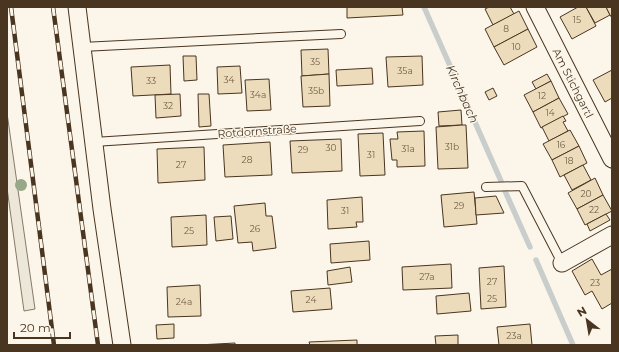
<svg xmlns="http://www.w3.org/2000/svg" width="619" height="352" font-family="Montserrat,sans-serif">
<rect width="100%" height="100%" fill="#fbf6e9"/>
<polygon fill="#ede7d9" stroke="#887966" points="7,113 35,309 24,311 7,188"/>
<g fill="none" stroke-linecap="round" stroke-linejoin="round">
<g stroke="#c9cecd" stroke-width="5.5">
<polyline points="424,7 501,181"/>
<polyline points="505,191 530,247"/>
<polyline points="536,260 573,345"/>
</g>
</g>
<g fill="#ecdcbc" stroke="#4a3520">
<polygon points="347,7 402,7 403,15 347,18"/>
<polygon points="489,7 510,7 514,14 493,25 485,9"/>
<polygon points="578,7 586,7 596,26 572,39 560,17"/>
<polygon points="586,7 606,7 610,15 595,23"/>
<polygon points="606,7 612,7 612,18 610,15"/>
<polygon points="519,11 528,29 494,47 485,29"/>
<polygon points="528,29 537,47 504,65 494,47"/>
<polygon points="328,49 329,74 302,76 301,50"/>
<polygon points="183,56 196,56 197,80 184,81"/>
<polygon points="422,56 423,85 388,87 386,57"/>
<polygon points="170,65 171,94 133,96 131,67"/>
<polygon points="240,66 242,93 218,94 217,67"/>
<polygon points="372,68 373,84 337,86 336,70"/>
<polygon points="612,70 612,98 605,102 593,80"/>
<polygon points="329,74 330,106 303,107 301,76"/>
<polygon points="547,74 551,81 536,89 532,82"/>
<polygon points="269,79 271,110 247,111 245,80"/>
<polygon points="551,81 559,98 533,112 524,95"/>
<polygon points="493,88 497,96 489,100 485,92"/>
<polygon points="180,94 181,116 156,118 155,95"/>
<polygon points="198,94 209,94 211,126 199,127"/>
<polygon points="559,98 568,114 541,128 533,112"/>
<polygon points="461,110 462,125 439,126 438,112"/>
<polygon points="563,116 566,121 563,122 568,131 549,141 542,127"/>
<polygon points="462,125 466,125 468,168 438,169 436,127"/>
<polygon points="570,130 579,146 552,160 543,144"/>
<polygon points="424,131 425,166 397,167 397,160 392,160 390,139 398,139 397,132"/>
<polygon points="383,133 385,175 360,176 358,134"/>
<polygon points="341,139 342,171 292,173 290,141"/>
<polygon points="270,142 272,175 225,177 223,145"/>
<polygon points="579,146 587,163 560,177 552,160"/>
<polygon points="204,147 205,180 158,183 157,149"/>
<polygon points="583,165 591,180 572,190 564,175"/>
<polygon points="595,178 603,195 577,209 568,193"/>
<polygon points="474,192 477,224 444,227 441,195"/>
<polygon points="603,195 612,211 585,225 577,209"/>
<polygon points="496,196 504,213 476,215 475,198"/>
<polygon points="362,197 363,222 356,222 357,227 328,229 327,200"/>
<polygon points="265,203 266,216 272,216 276,248 253,251 252,242 238,243 234,206"/>
<polygon points="606,214 610,220 590,231 587,224"/>
<polygon points="206,215 207,245 172,247 171,217"/>
<polygon points="231,216 233,239 216,241 214,217"/>
<polygon points="369,241 370,260 331,263 330,244"/>
<polygon points="592,259 601,275 612,269 612,303 602,309 592,291 585,295 572,271"/>
<polygon points="451,264 452,288 403,290 402,267"/>
<polygon points="504,266 506,307 481,309 479,268"/>
<polygon points="350,267 352,282 328,285 327,271"/>
<polygon points="200,285 201,316 168,317 167,287"/>
<polygon points="330,288 332,309 293,312 291,291"/>
<polygon points="469,293 471,311 437,314 436,296"/>
<polygon points="174,324 174,338 157,339 156,325"/>
<polygon points="530,324 532,345 499,345 497,327"/>
<polygon points="458,335 458,345 436,345 435,336"/>
<polygon points="357,340 357,345 310,345 309,342"/>
<polygon points="235,343 235,345 198,345"/>
</g>
<g fill="none" stroke-linecap="round" stroke-linejoin="round">
<g stroke="#4a3520" stroke-width="10">
<g id="service">
<polyline points="82,47 341,34"/>
<polyline points="94,142 420,121"/>
<polyline points="486,187 522,186 562,263"/>
</g>
</g>
<g stroke="#4a3520" stroke-width="19">
<g id="minor">
<polyline points="77,7 102,209 122,345"/>
<polyline points="535,7 612,159"/>
<polyline points="562,263 612,235"/>
</g>
</g>
<use href="#service" stroke="#fbf6e9" stroke-width="8"/>
<use href="#minor" stroke="#fbf6e9" stroke-width="17"/>
<g stroke="#4a3520" stroke-width="4.5">
<g id="rail">
<polyline points="11,7 54,345"/>
<polyline points="53,7 98,345"/>
</g>
</g>
<use href="#rail" stroke="#fbf6e9" stroke-width="3" stroke-dasharray="9" stroke-linecap="butt"/>
</g>
<circle fill="#96a887" cx="21" cy="185" r="6"/>
<g text-anchor="middle" stroke-width="3" stroke-linejoin="round" paint-order="stroke">
<g font-size="9" fill="#725f47">
<text x="577" y="23">15</text>
<text x="506" y="32">8</text>
<text x="516" y="50">10</text>
<text x="315" y="65">35</text>
<text x="405" y="74">35a</text>
<text x="229" y="83">34</text>
<text x="151" y="84">33</text>
<text x="316" y="94">35b</text>
<text x="258" y="98">34a</text>
<text x="542" y="99">12</text>
<text x="168" y="109">32</text>
<text x="550" y="116">14</text>
<text x="561" y="148">16</text>
<text x="452" y="150">31b</text>
<text x="331" y="151">30</text>
<text x="408" y="152">31a</text>
<text x="303" y="153">29</text>
<text x="371" y="158">31</text>
<text x="247" y="163">28</text>
<text x="569" y="164">18</text>
<text x="181" y="168">27</text>
<text x="586" y="197">20</text>
<text x="459" y="209">29</text>
<text x="594" y="213">22</text>
<text x="345" y="214">31</text>
<text x="255" y="232">26</text>
<text x="189" y="234">25</text>
<text x="427" y="280">27a</text>
<text x="492" y="285">27</text>
<text x="595" y="286">23</text>
<text x="492" y="302">25</text>
<text x="311" y="303">24</text>
<text x="184" y="305">24a</text>
<text x="514" y="339">23a</text>
</g>
<g font-size="11" fill="#4a3520" stroke="#fbf6e9">
<text transform="translate(573 83) rotate(63)" y="4">Am Stichgartl</text>
<text transform="translate(257 131) rotate(-4)" y="4">Rotdornstraße</text>
</g>
<g font-size="12" font-style="italic" fill="#4a3520" stroke="#fbf6e9">
<text transform="translate(462 94) rotate(66)" y="4">Kirchbach</text>
</g>
</g>
<rect width="619" height="352" fill="none" stroke="#4a3520" stroke-width="16"/>
<g transform="translate(587 320) rotate(329)" stroke="#fbf6e9" stroke-width="3" paint-order="stroke">
<path d="M0-3L7 15L0 10L-7 15Z" fill="#4a3520"/>
<text y="-6" font-size="11" font-weight="bold" text-anchor="middle" fill="#4a3520">N</text>
</g>
<path d="M14 332v6h56v-6" fill="none" stroke="#4a3520" stroke-width="2"/>
<text x="20" y="332" font-size="12" fill="#4a3520" stroke="#fbf6e9" stroke-width="3" paint-order="stroke">20 m</text>
</svg>
